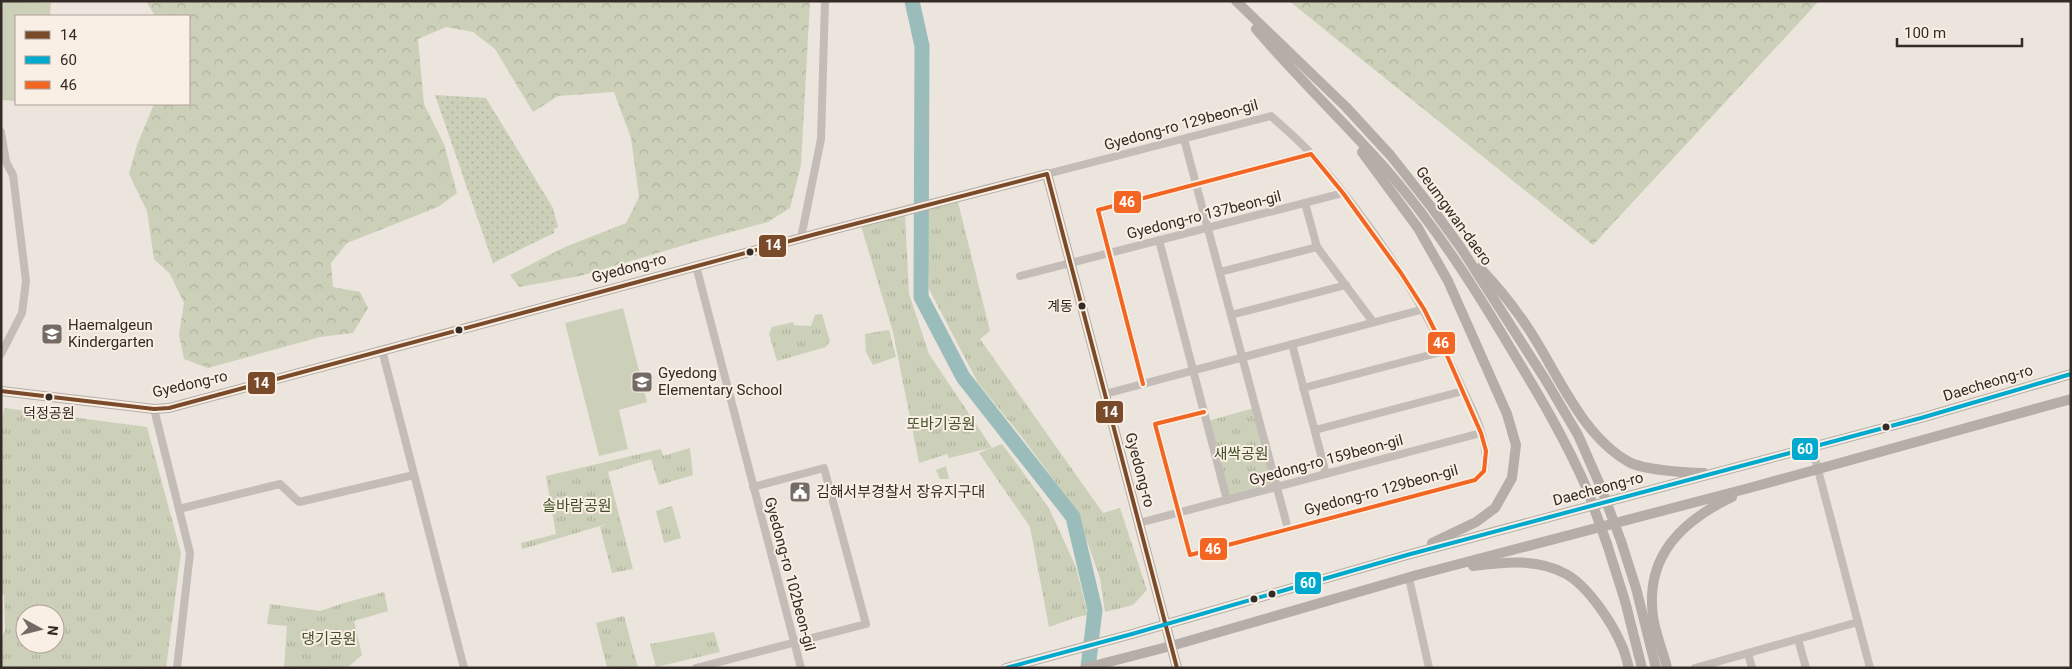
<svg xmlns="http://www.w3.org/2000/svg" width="2072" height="669" font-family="Roboto,'Noto Sans KR',sans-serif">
<defs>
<pattern id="grass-dots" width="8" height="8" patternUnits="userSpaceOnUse" patternTransform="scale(1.25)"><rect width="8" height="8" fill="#ccd0b8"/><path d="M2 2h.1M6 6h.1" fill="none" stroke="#b0b39e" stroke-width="1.8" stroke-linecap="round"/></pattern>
<pattern id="forest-crowns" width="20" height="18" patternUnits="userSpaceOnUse" patternTransform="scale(1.25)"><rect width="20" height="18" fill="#ccd0b8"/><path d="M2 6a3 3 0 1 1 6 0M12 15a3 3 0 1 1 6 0" fill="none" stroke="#b0b39e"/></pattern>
<pattern id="park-tufts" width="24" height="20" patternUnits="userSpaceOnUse" patternTransform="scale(1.25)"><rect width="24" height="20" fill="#ccd0b8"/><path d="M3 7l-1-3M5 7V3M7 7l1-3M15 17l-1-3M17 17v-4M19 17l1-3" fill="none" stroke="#b0b39e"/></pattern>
</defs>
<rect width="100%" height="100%" fill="#ebe5de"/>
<polygon fill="url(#grass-dots)" points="435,95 486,98 553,208 558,227 554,229 554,233 493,263"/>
<g fill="url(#forest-crowns)">
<polygon points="146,1 810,1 801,165 790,208 768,222 698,241 580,276 519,287 510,275 565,247 626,223 639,197 631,138 614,92 558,96 533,112 495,49 473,32 446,27 418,39 424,104 444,144 457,193 438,207 347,243 331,263 333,287 360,292 368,308 353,333 320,337 208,368 184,359 179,334 184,303 170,274 154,259 147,211 129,174 137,145 154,104 189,104 189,16 155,16"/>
<polygon points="1289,1 1819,1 1593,245"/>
</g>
<g fill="url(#park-tufts)" fill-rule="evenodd">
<polygon points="957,198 990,331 980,339 1103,513 1120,508 1147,590 1133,605 1105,612 1100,578 1076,510 1022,437 978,383 929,289 926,210"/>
<polygon points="905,215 909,294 929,354 992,448 1002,444 1049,508 1076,567 1088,615 1077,617 1049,627 1030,527 979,453 990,448 949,458 947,454 919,463 893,332 861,226"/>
<polygon points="822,314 830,341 826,347 777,361 769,334 772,327 793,322 794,325 811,326 815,315"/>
<polygon points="889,330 896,357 873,365 866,352 865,334"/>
<path d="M4,408L147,427L181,553L166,668H1V640L5,630L4,595L1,593V429ZM25,614H55V644H25Z"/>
<polygon points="1254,408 1274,486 1229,499 1208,421"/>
<polygon points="690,448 693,475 659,485 651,459 608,472 633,569 612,573 600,527 607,524 522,549 521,543 556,534 546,476 661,449 663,456"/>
<polygon points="946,466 949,479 940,479 936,470"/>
<polygon points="672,506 681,538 664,543 656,511"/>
<polygon points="384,592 388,611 354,621 362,655 347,668 284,668 287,626 267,624 270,604 320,611 344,603"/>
<polygon points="624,616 638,668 607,668 596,623"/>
<polygon points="714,632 720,652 656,667 650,644"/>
</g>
<g fill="#ccd0b8">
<polygon points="1,1 51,3 50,16 16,16 16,101 1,100"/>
<polygon points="623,308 647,402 619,410 628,449 599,456 565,323"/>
<polygon points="888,332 888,357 877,355 875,335"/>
<polygon points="691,639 695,656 657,666 651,645"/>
</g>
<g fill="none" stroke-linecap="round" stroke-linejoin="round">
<polyline stroke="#9abdbc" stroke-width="15" points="912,1 922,46 921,297 963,377 1073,517 1095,610 1088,668"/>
<g stroke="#c3bcb7" stroke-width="8">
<polyline points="1,132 6,162 13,175 26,281 22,313 1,354"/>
<polyline points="1184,139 1288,529"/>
<path d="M1047,174L1271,116C1285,129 1300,141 1312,155C1372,223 1422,299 1459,381C1468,402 1484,428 1485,452C1486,458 1485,465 1484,471L1475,480L1190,555L1155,424L1204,412"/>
<polyline points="1305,203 1317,247 1373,322"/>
<polyline points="801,238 821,139 825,1"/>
<polyline points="1159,240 1227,500"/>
<polyline points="696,266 801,668"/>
<polyline points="1220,272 1317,247"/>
<polyline points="1020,276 1343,193"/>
<polyline points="1231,315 1346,285"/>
<polyline points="1292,344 1326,474"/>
<polyline points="382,350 464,668"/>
<polyline points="1143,384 1098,210 1311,154"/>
<polyline points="1303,388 1445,351"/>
<polyline points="1105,394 1424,309"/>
<polyline points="154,409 190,553 177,668"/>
<polyline points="1315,430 1463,391"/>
<polyline points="1812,447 1870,668"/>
<polyline points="179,509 280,484 299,502 414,475"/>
<polyline points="1139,523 1481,433"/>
<polyline points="1409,578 1429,668"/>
<polyline points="1798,639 1806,668"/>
<polyline points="1748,653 1752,668"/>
<polyline points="696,668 866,624 824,468 753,487"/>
<polyline points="1695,668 1858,622"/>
</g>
<g stroke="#b4ada8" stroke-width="10">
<polyline points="1236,1 1346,107 1391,156 1432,208 1461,248 1545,379 1578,435 1600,485"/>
<path d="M1256,29C1297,77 1343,121 1385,168C1434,224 1473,285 1511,349C1539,395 1565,439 1587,489"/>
<polyline points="1362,152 1418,228 1448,281 1507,414 1516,445 1512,478 1495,508 1476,522 1432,543"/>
<path d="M1480,268C1499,288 1515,308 1530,331C1558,374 1582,436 1629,462C1643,470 1688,473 1704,473"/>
<polyline points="1,391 154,409 169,408 816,234 1047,174 1177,668"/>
<polyline points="1621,541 1636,588 1656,668"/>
<polyline points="1607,544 1625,601 1642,668"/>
<path d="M1473,566C1503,562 1538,558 1566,574C1588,586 1613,624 1622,646C1625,652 1627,661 1629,668"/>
<polyline points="1006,668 1132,634 1407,555 1921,418 2071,374"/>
<polyline points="1085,668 1171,646 1417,575 1753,487 2071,399"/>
<path d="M1667,668C1663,651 1655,633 1653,616C1645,556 1682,521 1732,497"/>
</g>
<g stroke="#b4ada8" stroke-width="10">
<polyline points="1600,485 1621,541"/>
<polyline points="1587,489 1607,544"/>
</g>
<g stroke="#f9efe4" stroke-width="8">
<polyline id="bus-1" points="1,391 154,409 169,408 816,234 1047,174 1177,668"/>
</g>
<g stroke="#f9efe4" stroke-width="8">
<polyline id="bus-2" points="1006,668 1132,634 1407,555 1921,418 2071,374"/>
</g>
<g stroke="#f9efe4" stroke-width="8">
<polyline id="bus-3" points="1143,384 1098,210 1311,154 1343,193 1401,273 1424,309 1445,351 1481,433 1486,451 1484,471 1475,480 1190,555 1155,424 1204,412"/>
</g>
<use href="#bus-1" stroke="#7a4b2a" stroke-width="4"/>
<use href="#bus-2" stroke="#00a9ce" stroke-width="4"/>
<use href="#bus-3" stroke="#f26522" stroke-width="4"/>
</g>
<defs>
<g id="school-square" transform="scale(1.125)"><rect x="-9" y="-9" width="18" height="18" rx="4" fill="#746b66" stroke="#f9efe4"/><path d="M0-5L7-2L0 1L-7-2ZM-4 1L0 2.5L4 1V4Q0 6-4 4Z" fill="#fff"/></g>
<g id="civic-square" transform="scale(1.125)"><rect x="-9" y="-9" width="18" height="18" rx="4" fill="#746b66" stroke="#f9efe4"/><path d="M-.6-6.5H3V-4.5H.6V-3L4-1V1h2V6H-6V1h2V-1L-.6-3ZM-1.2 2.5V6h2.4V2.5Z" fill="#fff"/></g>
</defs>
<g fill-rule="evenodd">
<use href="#school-square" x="52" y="334"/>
<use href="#school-square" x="642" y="382"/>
<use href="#civic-square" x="800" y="492"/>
</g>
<g fill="#342a26" stroke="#f9efe4" stroke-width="2">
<circle cx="750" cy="252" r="4.5"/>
<circle cx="1082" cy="306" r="4.5"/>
<circle cx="459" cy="330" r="4.5"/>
<circle cx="49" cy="397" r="4.5"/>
<circle cx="1886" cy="427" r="4.5"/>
<circle cx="1272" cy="594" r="4.5"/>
<circle cx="1254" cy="599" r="4.5"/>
</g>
<g text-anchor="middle" stroke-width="4" stroke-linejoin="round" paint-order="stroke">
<g font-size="14" fill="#342a26" stroke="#f9efe4" text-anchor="end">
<text x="1073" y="311">계동</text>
<text x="49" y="418" text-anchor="middle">덕정공원</text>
</g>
<g font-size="15" fill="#342a26" stroke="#f9efe4">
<text transform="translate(1181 125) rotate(-15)" y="5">Gyedong-ro 129beon-gil</text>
<text transform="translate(1204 215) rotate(-14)" y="5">Gyedong-ro 137beon-gil</text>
<text transform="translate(1454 216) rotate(54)" y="5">Geumgwan-daero</text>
<text transform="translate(629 268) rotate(-15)" y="5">Gyedong-ro</text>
<text transform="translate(1988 383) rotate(-17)" y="5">Daecheong-ro</text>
<text transform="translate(190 384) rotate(-13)" y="5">Gyedong-ro</text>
<text transform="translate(1326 460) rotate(-15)" y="5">Gyedong-ro 159beon-gil</text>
<text transform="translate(1140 470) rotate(75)" y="5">Gyedong-ro</text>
<text transform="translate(1598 489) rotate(-15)" y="5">Daecheong-ro</text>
<text transform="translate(1381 490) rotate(-15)" y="5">Gyedong-ro 129beon-gil</text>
<text transform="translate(790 574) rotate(75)" y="5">Gyedong-ro 102beon-gil</text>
</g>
<g font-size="15" fill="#342a26" stroke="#f9efe4" text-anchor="start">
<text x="68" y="330">Haemalgeun<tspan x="68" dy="17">Kindergarten</tspan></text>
<text x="658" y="378">Gyedong<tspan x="658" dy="17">Elementary School</tspan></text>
<text x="816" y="497">김해서부경찰서 장유지구대</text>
</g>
<g font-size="15" fill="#43522a" stroke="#f9efe4">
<text x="941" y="429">또바기공원</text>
<text x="1241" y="459">새싹공원</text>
<text x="577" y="511">솔바람공원</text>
<text x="329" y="644">댕기공원</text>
</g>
</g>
<g stroke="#f9efe4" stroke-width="2">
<rect x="1113" y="190" width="29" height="24" rx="5" fill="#f26522"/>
<rect x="758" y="234" width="29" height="24" rx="5" fill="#7a4b2a"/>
<rect x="1427" y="331" width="29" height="24" rx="5" fill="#f26522"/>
<rect x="247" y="371" width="29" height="24" rx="5" fill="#7a4b2a"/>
<rect x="1095" y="400" width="29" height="24" rx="5" fill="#7a4b2a"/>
<rect x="1791" y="437" width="28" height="24" rx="5" fill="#00a9ce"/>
<rect x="1199" y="537" width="29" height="24" rx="5" fill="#f26522"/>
<rect x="1294" y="571" width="28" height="24" rx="5" fill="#00a9ce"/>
</g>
<g font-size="14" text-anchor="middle" font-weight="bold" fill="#fff">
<text x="1127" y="207">46</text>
<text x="773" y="250">14</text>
<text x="1441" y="348">46</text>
<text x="261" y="388">14</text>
<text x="1110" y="417">14</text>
<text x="1805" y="454">60</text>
<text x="1213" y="554">46</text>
<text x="1308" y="588">60</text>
</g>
<rect width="2072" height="669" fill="none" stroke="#342a26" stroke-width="5"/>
<rect x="15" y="15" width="175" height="90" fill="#f9efe4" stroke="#aaa098"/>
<rect x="25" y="31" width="25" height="8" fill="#7a4b2a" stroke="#aaa098"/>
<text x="60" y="40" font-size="15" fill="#342a26">14</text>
<rect x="25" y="56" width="25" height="8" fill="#00a9ce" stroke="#aaa098"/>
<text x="60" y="65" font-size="15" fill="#342a26">60</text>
<rect x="25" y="81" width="25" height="8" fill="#f26522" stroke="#aaa098"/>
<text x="60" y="90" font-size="15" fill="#342a26">46</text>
<g transform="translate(40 629) rotate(97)"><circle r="24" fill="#f9efe4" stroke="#aaa098"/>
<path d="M0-4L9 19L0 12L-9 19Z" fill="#746b66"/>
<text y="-8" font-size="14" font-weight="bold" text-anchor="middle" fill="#342a26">N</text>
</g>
<path d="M1897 38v8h125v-8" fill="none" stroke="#342a26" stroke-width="2.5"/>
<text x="1904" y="38" font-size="15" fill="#342a26" stroke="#f9efe4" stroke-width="4" paint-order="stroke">100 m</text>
</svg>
